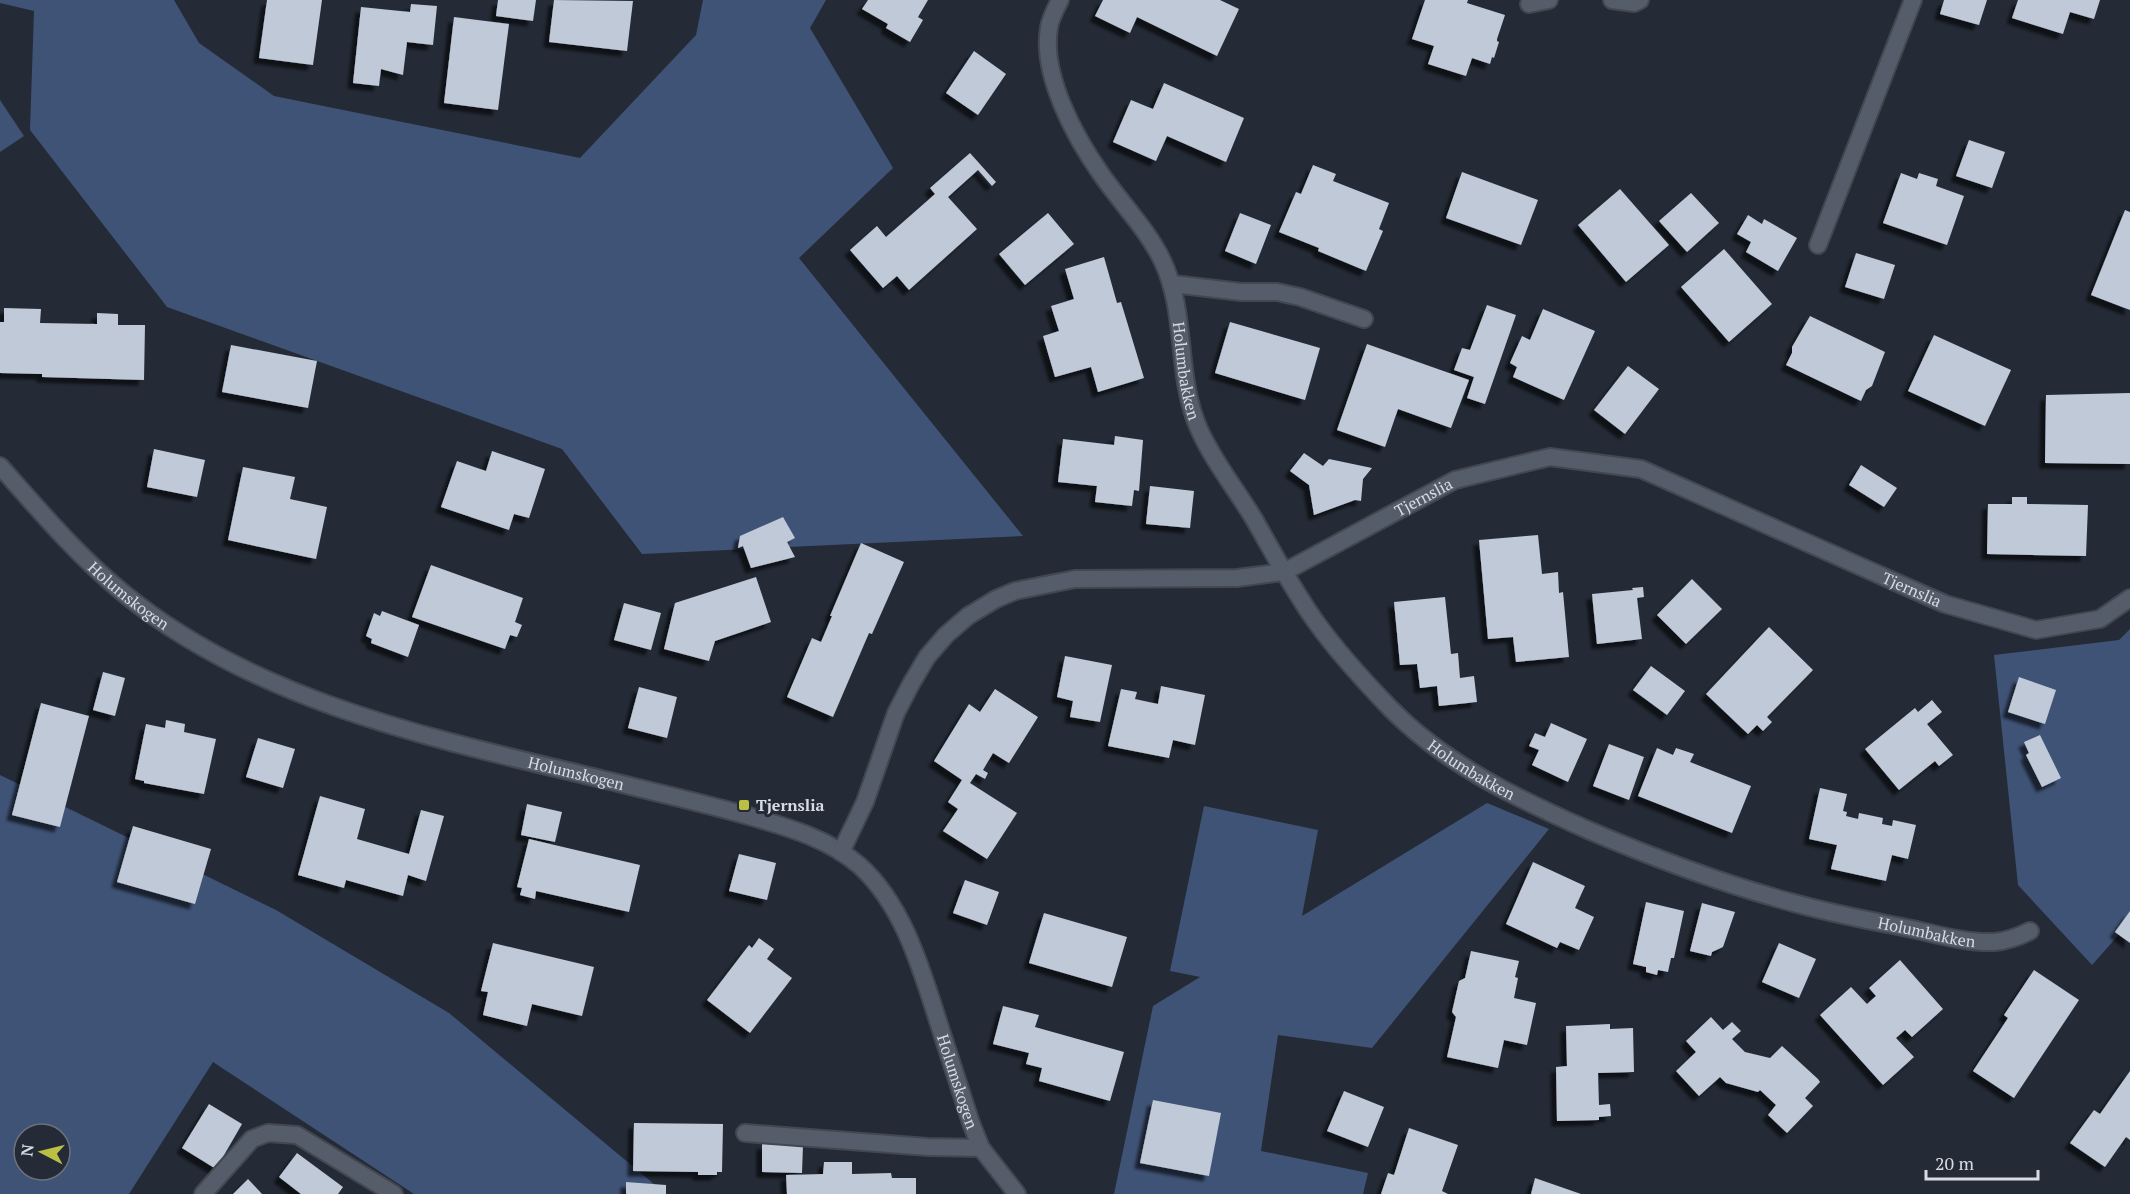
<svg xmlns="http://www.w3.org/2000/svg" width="2130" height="1194" font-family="'PT Serif',serif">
<defs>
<filter id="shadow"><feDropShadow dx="-5.5" dy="5.5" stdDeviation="1.5" flood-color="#0009"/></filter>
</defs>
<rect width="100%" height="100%" fill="#242b36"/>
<g fill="#3f5376" fill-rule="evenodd">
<polygon points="0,0 174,0 199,43 274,96 580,158 696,35 703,0 826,0 810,28 893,168 799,258 1023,536 642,554 562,449 167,307 30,130 34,11 0,3"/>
<polygon points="0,100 24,136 0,152"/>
<polygon points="2130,629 2130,922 2092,965 2018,885 1994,655 2119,640"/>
<path d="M0,775L276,910L449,1013L666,1194H414L213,1062L129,1194H0ZM24,1134H60V1170H24Z"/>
<polygon points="1487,803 1549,829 1372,1048 1278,1035 1261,1151 1368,1173 1363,1194 1114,1194 1153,1006 1200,977 1170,971 1204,806 1318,830 1302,916"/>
</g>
<g fill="#c0c9d8" filter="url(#shadow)">
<polygon points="267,0 322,0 313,65 259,58"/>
<polygon points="498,0 536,0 533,21 496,16"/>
<polygon points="554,0 633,1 627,51 549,42"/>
<polygon points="868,0 928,0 918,17 923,20 910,42 886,28 888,24 862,9"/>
<polygon points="1103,0 1220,0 1239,9 1217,56 1137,17 1130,33 1095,16"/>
<polygon points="1425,0 1468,0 1467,3 1505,15 1497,39 1497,41 1499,42 1494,58 1492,57 1490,64 1472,58 1466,76 1428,64 1434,46 1412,39"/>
<polygon points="1944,0 1987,0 1979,25 1940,14"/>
<polygon points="2018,0 2100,0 2094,19 2070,12 2063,34 2012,18"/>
<polygon points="411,4 437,6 433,45 407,42 403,75 381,69 379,86 353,83 361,7 410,12"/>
<polygon points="454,17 509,24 498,110 444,103"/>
<polygon points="974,51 1006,74 978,115 946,93"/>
<polygon points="1164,83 1244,118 1226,162 1167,136 1156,161 1113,142 1131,100 1153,109"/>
<polygon points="1969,140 2005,152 1992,188 1956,176"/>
<polygon points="970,153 996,182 992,186 978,170 948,197 977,229 909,290 897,276 883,288 850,250 877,226 886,237 935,194 930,188"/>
<polygon points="1313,165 1336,174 1333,181 1389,203 1379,229 1383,231 1366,271 1318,251 1319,248 1279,232 1296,192 1301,194"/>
<polygon points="1462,172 1538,200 1521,245 1446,218"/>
<polygon points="1901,173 1917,179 1919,173 1938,179 1936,186 1964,196 1947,245 1883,223"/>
<polygon points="1620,189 1669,245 1626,282 1578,225"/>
<polygon points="1691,193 1719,223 1687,252 1659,221"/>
<polygon points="2125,210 2130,212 2130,310 2091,295"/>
<polygon points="1048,213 1074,244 1025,285 999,254"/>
<polygon points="1240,213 1271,225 1256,264 1225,251"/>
<polygon points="1748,215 1762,224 1764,219 1797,238 1778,271 1746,252 1751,242 1737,234"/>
<polygon points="1724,249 1772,304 1729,342 1681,287"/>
<polygon points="1856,253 1895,265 1884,299 1845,287"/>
<polygon points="1104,257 1117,303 1121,302 1144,378 1098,392 1091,367 1055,377 1043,336 1059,331 1051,306 1074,299 1065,269"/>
<polygon points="1487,305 1516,315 1485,404 1467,398 1474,377 1454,370 1462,348 1470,350"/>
<polygon points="4,308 41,309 40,323 97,324 97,313 118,314 118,325 145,325 144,380 42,377 42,374 0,373 0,322 4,322"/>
<polygon points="1543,309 1595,331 1564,400 1513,377 1517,367 1510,363 1522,336 1530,340"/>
<polygon points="1810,316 1885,352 1872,386 1866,390 1861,401 1786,365 1792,353 1792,347"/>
<polygon points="1230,322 1320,348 1305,400 1215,373"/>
<polygon points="1934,335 2011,370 1985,426 1908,391"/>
<polygon points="1367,344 1469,380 1451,428 1398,409 1385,447 1337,430"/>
<polygon points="231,345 317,361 308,408 222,392"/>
<polygon points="1628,366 1659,389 1625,434 1594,410"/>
<polygon points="2130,393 2130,464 2045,463 2046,395"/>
<polygon points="1115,436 1143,440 1139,491 1134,490 1132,506 1095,502 1097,486 1058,482 1063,439 1114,445"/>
<polygon points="154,449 205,460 197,497 147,487"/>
<polygon points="492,451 545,469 529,518 514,514 509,530 441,507 457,461 486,471"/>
<polygon points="1304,453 1323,466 1329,459 1372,468 1363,479 1361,501 1355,500 1314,515 1309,485 1290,471"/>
<polygon points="1861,465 1897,488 1884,507 1849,485"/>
<polygon points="243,467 295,477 290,499 327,507 316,559 228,540"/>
<polygon points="1150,486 1194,491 1190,528 1146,524"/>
<polygon points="2012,497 2027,497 2027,504 2088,505 2086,556 1987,554 1988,504 2012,504"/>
<polygon points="783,517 795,538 787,542 795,557 751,568 743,546 738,548 740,536"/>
<polygon points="1538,535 1542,574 1558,572 1559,593 1563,592 1569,657 1516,662 1513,637 1488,639 1479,540"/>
<polygon points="861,543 904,562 872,634 869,633 833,717 787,697 812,638 821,642 832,616 830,616"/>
<polygon points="431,565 523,598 515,622 522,625 517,637 510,635 505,649 412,617"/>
<polygon points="756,577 771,622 715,641 709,661 664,649 675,603"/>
<polygon points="1692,579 1722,609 1686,644 1657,615"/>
<polygon points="1643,587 1644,597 1637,598 1642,639 1597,644 1592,594 1633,590 1632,588"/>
<polygon points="1445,597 1451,654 1458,653 1460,678 1474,676 1477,702 1439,706 1437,686 1420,688 1417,664 1400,665 1394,602"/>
<polygon points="624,603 661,613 651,650 614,640"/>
<polygon points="382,611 419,625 408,657 371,643 372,639 366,636 374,613 380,616"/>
<polygon points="1769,627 1813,670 1767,717 1772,722 1763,731 1757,725 1748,734 1706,694"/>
<polygon points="1065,656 1112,665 1100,722 1070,717 1073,701 1057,697"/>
<polygon points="1651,666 1685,691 1667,715 1633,690"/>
<polygon points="103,672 125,678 115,716 93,710"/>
<polygon points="2019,677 2056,690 2045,724 2008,712"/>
<polygon points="1161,686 1205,695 1195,745 1173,740 1169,758 1108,746 1121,689 1137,692 1135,699 1158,704"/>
<polygon points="639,687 677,697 667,738 628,728"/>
<polygon points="995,689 1038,717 1009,763 993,753 983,770 988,773 985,779 976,774 970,783 1017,813 987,859 943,831 958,809 948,802 962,780 934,761 969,704 980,712"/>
<polygon points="1932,700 1942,712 1927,724 1953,755 1939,766 1935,761 1899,790 1865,749 1915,708 1918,712"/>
<polygon points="41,703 89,716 60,827 12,815"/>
<polygon points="166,720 185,724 184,732 216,739 204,794 144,783 144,781 135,779 146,724 165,728"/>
<polygon points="1551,723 1587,739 1568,782 1532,765 1539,750 1529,746 1535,733 1545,737"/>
<polygon points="2040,735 2061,778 2042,787 2026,755 2029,753 2024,742"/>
<polygon points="258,738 295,749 283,788 246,777"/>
<polygon points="1609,744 1644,757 1629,800 1593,786"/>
<polygon points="1657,748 1673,755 1676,748 1694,754 1690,762 1751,786 1732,833 1638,796"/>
<polygon points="1820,788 1847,794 1843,811 1847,812 1846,816 1858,819 1859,813 1883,818 1882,824 1892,826 1893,820 1916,825 1908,859 1892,855 1886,881 1831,869 1837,845 1809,839"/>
<polygon points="320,796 365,809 357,839 409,854 421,810 444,816 426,881 408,875 403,896 346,880 344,888 298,875"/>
<polygon points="527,804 562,812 555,842 521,835"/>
<polygon points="133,826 211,849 195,904 117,882"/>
<polygon points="529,839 640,865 629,912 536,891 535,899 520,895 522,888 517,887"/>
<polygon points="739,854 776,863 767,900 729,891"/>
<polygon points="1533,862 1585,886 1575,908 1594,917 1579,950 1560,942 1557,948 1506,924"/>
<polygon points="965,880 999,892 987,925 953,913"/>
<polygon points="1646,902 1684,911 1674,958 1671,958 1668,972 1658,970 1657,975 1646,972 1646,967 1633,964"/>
<polygon points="1702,903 1735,912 1723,947 1712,952 1711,956 1690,951"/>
<polygon points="2130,911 2130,943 2115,932"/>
<polygon points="1044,913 1127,937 1112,987 1029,963"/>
<polygon points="759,938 774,949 767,959 792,978 750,1033 707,1000 749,945 752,948"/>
<polygon points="493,943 594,967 582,1016 532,1004 527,1026 483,1015 488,992 481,991"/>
<polygon points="1779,943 1816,959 1799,998 1762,982"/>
<polygon points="1471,951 1519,961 1515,977 1518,978 1514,998 1536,1003 1527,1045 1504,1040 1498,1068 1447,1057 1456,1017 1452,1012 1459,981 1465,978"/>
<polygon points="1900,960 1943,1009 1912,1037 1905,1030 1896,1038 1914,1057 1883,1085 1820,1015 1851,987 1867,1004 1876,996 1869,988"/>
<polygon points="2034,970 2079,1000 2014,1098 1973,1071 2008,1018 2004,1015"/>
<polygon points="1003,1006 1039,1015 1035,1027 1124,1052 1110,1101 1039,1081 1042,1068 1026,1064 1029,1053 993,1044"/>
<polygon points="1711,1017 1723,1030 1732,1022 1741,1031 1732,1039 1745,1052 1770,1058 1782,1046 1818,1079 1820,1082 1805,1098 1813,1106 1787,1133 1768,1115 1776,1105 1760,1090 1758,1092 1726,1083 1720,1077 1699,1096 1676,1071 1696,1052 1686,1041"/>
<polygon points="1610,1024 1610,1029 1633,1028 1634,1072 1598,1073 1599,1105 1610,1104 1611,1116 1599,1117 1599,1120 1557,1121 1556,1067 1567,1066 1566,1026"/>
<polygon points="2130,1071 2130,1140 2126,1137 2105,1167 2070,1143 2094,1110 2100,1114"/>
<polygon points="1344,1091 1384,1107 1368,1147 1327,1131"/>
<polygon points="1153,1100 1221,1113 1209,1176 1140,1163"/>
<polygon points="209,1104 242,1124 216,1169 182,1148"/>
<polygon points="634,1123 723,1124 722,1172 717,1172 717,1175 698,1175 698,1172 633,1171"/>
<polygon points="1409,1128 1458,1145 1442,1191 1448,1194 1381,1194 1388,1173 1394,1175"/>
<polygon points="762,1144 803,1145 802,1173 762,1172"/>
<polygon points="297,1153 343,1187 338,1194 301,1194 279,1177"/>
<polygon points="824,1162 852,1162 852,1174 891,1173 892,1178 916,1178 916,1194 787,1194 786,1175 823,1174"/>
<polygon points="1535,1178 1581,1194 1531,1194"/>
<polygon points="248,1179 262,1194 233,1194"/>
<polygon points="626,1182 666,1185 666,1194 626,1194"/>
</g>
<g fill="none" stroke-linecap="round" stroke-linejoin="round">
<g stroke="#424750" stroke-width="20">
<g id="service">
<polyline points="1612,0 1634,3 1640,0"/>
<polyline points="1529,4 1549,0"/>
<polyline points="1818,245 1913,0"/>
<polyline points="1173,284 1241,292 1277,292 1300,297 1364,319"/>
<polyline points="745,1133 928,1147 981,1148"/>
</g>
</g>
<g stroke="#424750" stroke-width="20">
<g id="minor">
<path id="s1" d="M1060,0C1056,8 1050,19 1049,28C1041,75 1075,137 1101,174C1121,203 1147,229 1162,260C1188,314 1175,375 1199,429C1213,461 1236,489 1254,519C1274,554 1293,590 1316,622C1338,653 1364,681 1390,708C1446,765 1516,798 1588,830C1656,859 1723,884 1794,903C1833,914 1873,921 1912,929C1939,935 1967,943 1994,942C2008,941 2018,937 2030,931"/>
<path id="s2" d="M0,466C39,510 77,555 122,592C260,706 449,742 618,783C662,794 708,804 752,817C790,828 829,839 860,866C903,905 921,968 938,1021C949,1055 960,1089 971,1123L981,1148L1017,1194"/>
<path id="s3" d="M841,852L865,802L896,713L911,684L927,657L946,635L968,616L996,599L1015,591L1075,579L1237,578L1284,572L1455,480L1550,457L1641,469L1945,604L2036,630L2100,619L2130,598"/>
<polyline points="203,1194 252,1139 268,1133 297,1135 394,1194"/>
</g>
</g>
<use href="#service" stroke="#555d6a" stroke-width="16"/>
<use href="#minor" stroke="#555d6a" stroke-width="16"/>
</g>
<rect fill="#bbc044" stroke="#242b36" stroke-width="2" x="738" y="799" width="12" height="12" rx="3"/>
<g text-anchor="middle" stroke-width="6" stroke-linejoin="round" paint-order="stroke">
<g font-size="16" fill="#d7dce3" stroke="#242b36">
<text dy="6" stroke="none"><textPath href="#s1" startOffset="408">Holumbakken</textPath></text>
<text dy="6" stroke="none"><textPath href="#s3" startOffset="754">Tjernslia</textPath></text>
<text dy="6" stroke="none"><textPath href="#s3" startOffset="1276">Tjernslia</textPath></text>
<text dy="6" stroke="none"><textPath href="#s2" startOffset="183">Holumskogen</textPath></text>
<text dy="6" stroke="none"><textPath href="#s1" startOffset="910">Holumbakken</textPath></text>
<text dy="6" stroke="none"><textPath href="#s2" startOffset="669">Holumskogen</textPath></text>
<text dy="6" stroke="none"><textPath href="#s1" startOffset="1396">Holumbakken</textPath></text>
<text dy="6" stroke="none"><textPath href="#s2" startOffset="1209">Holumskogen</textPath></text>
</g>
<g font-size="16" font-weight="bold" fill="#d7dce3" stroke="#242b36" text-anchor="start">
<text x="756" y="811">Tjernslia</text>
</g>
</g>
<g transform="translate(42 1152) rotate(277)"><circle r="28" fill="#242b36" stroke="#6c727b" stroke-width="1.5"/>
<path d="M0-4.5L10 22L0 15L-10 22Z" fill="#bbc044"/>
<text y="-9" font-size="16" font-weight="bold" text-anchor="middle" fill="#d7dce3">N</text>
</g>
<path d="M1926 1170v9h112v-9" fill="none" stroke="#d7dce3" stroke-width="3"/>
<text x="1935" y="1170" font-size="18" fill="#d7dce3" stroke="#242b36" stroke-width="4.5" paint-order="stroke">20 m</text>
</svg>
